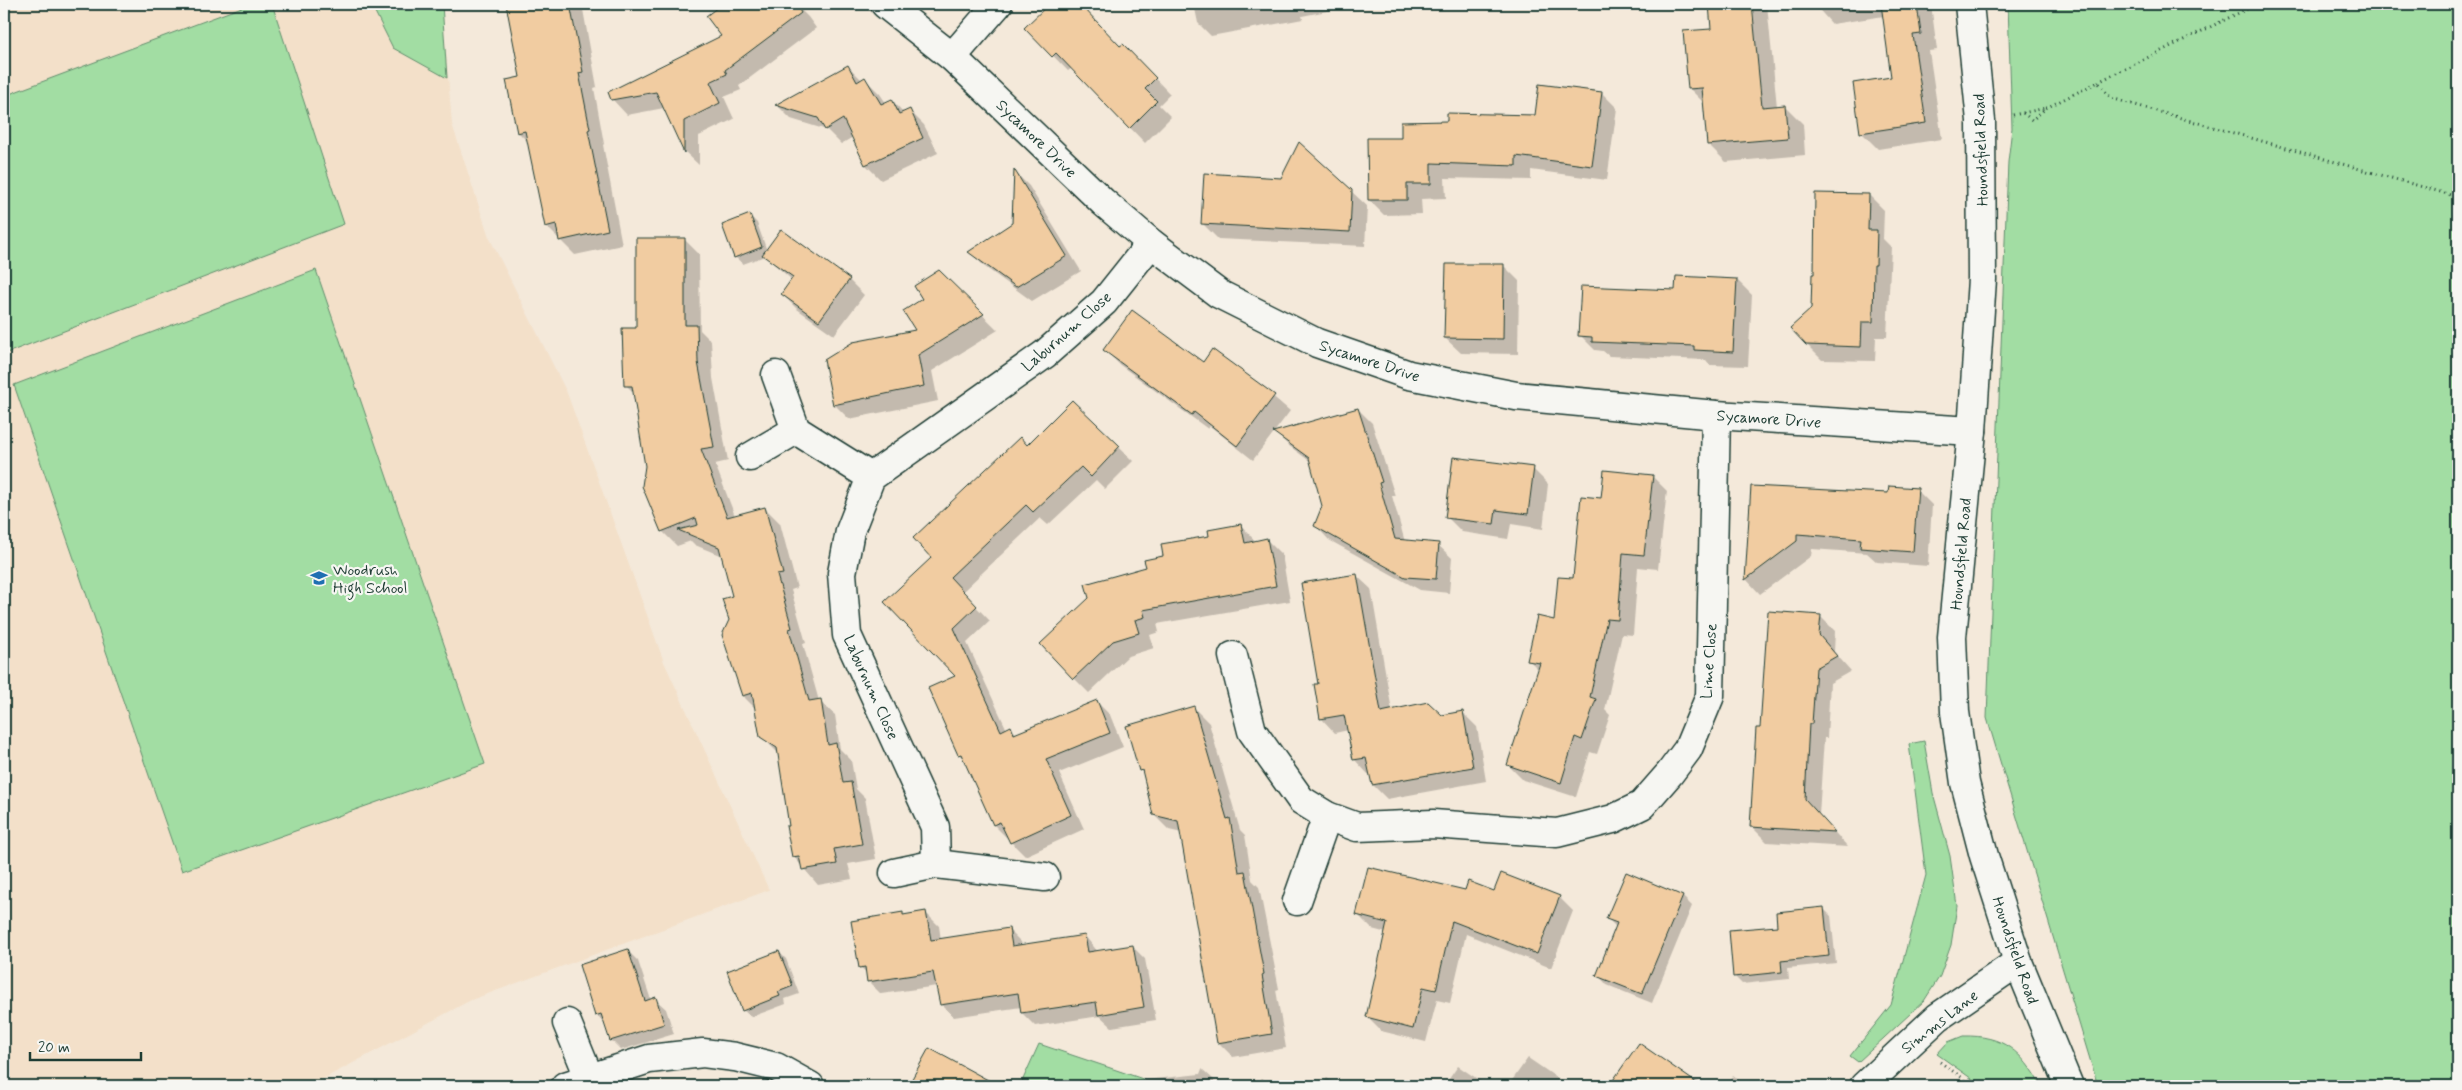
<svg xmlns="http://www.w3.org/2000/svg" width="2462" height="1090" font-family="Mynerve,sans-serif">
<rect width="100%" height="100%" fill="#f4e9da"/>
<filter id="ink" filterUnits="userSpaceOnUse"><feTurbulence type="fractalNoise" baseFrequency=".02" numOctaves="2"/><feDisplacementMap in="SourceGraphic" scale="10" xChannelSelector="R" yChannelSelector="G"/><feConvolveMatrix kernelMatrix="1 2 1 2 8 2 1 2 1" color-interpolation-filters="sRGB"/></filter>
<g filter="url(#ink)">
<polygon fill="#f3e0c9" points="4,4 442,4 452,124 489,237 567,393 664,662 769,890 471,1000 310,1086 4,1086"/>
<g fill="#a2dda3" stroke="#608d6c">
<polygon points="250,4 272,4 344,224 4,354 4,96"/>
<polygon points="371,4 442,4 447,78 393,48"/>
<polygon points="2008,4 2458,4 2458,1086 2098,1086 1987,718 2008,162 2012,128"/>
<polygon points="316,270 485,764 182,871 14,385"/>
<polygon points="1924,741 1933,793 1950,856 1957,906 1951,945 1940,976 1924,1001 1858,1062 1850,1056 1891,1005 1926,875 1909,744"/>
<path d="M1963,1036C2004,1035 2022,1052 2041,1086H1982L1937,1054L1948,1042Z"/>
<polygon points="1039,1044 1143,1079 1144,1086 1020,1086"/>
</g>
<g fill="#0003">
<polygon points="508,4 582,4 597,87 594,88 604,144 603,145 622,245 575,255 546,226 529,143 518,132 521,78"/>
<polygon points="724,4 772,4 777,10 789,4 795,4 808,17 816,28 739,86 741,90 724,97 734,119 699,136 699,165 685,152 664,108 627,115 612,99 723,37 707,17"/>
<polygon points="1051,4 1079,4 1121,48 1138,61 1170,94 1159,105 1171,117 1145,143 1072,68 1068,71 1026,28"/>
<polygon points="1194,4 1362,4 1302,16 1303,19 1211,36 1198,23"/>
<polygon points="1710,4 1767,4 1777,107 1785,106 1803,124 1805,155 1726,162 1708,144 1704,103 1689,88 1713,30"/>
<polygon points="1814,4 1931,4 1937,50 1929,51 1942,139 1878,149 1861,132 1892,78 1884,16 1832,24"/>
<polygon points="848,66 862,80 865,79 880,94 886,103 892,100 904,113 909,110 924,125 938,153 881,180 866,165 853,137 841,144 827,130 791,119 777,105"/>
<polygon points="1602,93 1617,108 1607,180 1531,170 1531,180 1445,178 1446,198 1421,199 1422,214 1384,215 1369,200 1402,139 1448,122 1536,116"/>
<polygon points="1015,172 1029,186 1081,271 1032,301 985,267 970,252 1013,224"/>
<polygon points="1351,191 1367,206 1365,246 1218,239 1203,224"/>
<polygon points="1869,195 1884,210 1883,239 1891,247 1887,337 1876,337 1875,361 1822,360 1806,344 1815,275"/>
<polygon points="749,215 757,223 767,251 849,280 864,295 834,335 797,309 782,294 792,280 765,256 743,264 735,257"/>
<polygon points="684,239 699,254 700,330 711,341 713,378 728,461 715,464 735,516 765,508 780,523 797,588 791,590 806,643 803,644 819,701 835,715 840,749 851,760 856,789 865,798 876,859 848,864 852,879 818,885 793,856 791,827 779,754 761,736 756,709 743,696 730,620 733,597 722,556 695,545 691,541 677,546 662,531 647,466 635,394 626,385 637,329"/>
<polygon points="1504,266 1519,281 1518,354 1461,353 1445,338"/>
<polygon points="939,272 998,330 932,371 938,401 849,419 834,404 917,330 924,299"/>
<polygon points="1737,280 1752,295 1748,366 1710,365 1706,360 1609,356 1603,351 1595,350 1580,335 1676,292"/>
<polygon points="1105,350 1203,363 1249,376 1290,411 1253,460 1210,426 1208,429 1120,365"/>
<polygon points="1072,401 1133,461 1105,489 1096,480 1048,525 1040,518 962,592 990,621 967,643 1007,730 1010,728 1017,734 1096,701 1110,715 1123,747 1059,773 1084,829 1025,856 994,825 965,761 959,754 957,676 935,563 1027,447"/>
<polygon points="1358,409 1372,423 1395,496 1392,496 1405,542 1438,545 1452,558 1449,593 1420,590 1329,540 1316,526 1324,506 1311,462 1288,445 1275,432"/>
<polygon points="1533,469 1548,484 1543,529 1511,524 1508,539 1462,532 1447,517"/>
<polygon points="1652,476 1667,491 1658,569 1638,567 1633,635 1622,634 1605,710 1610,715 1597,754 1590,752 1576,797 1523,780 1508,765 1539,670 1529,660 1555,621 1574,580 1602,500"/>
<polygon points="1752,487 1890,495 1917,490 1932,505 1928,566 1877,562 1867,553 1812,549 1811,556 1760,594 1746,579"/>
<polygon points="1241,525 1256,542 1267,540 1282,555 1290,601 1157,624 1159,632 1150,635 1154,648 1128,656 1089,693 1074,678 1147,567 1211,537"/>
<polygon points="1356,575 1371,589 1392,711 1442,716 1463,713 1477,727 1486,781 1387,799 1373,785 1371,773 1368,774 1354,759 1348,730 1335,733 1321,718 1319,685"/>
<polygon points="1820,616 1835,631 1834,652 1851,671 1830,683 1827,738 1824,738 1819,815 1848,847 1767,842 1752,827 1761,730"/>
<polygon points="1194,708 1209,723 1240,830 1245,835 1252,880 1259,887 1279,989 1276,990 1286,1048 1233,1057 1218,1042 1182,833 1169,830 1154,815 1145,775 1140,770"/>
<polygon points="1466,891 1559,897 1573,911 1551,968 1466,934 1450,1003 1437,1000 1426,1042 1381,1031 1367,1017 1387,933 1372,929 1358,915"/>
<polygon points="1683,897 1692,906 1652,1003 1607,985 1598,975 1617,928 1608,919"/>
<polygon points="1824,909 1831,916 1836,963 1788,968 1789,979 1742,984 1734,976 1779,927"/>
<polygon points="902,913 905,916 926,913 939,926 941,940 1008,929 1021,942 1022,946 1085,936 1098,952 1132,946 1145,959 1156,1020 1112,1027 1100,1016 1035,1026 1022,1013 1021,1007 954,1017 941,1004 937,986 881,994 868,981 867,973 860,967"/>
<polygon points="628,951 638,961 651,1000 655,999 666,1009 674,1034 621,1050 611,1040 606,1025 596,1015"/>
<polygon points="779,952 786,959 799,994 785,999 786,1004 751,1017 743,1010"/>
<polygon points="1639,1045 1698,1086 1611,1086"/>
<polygon points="930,1049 972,1073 985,1086 910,1086"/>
<polygon points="1528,1058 1569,1086 1508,1086"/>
<polygon points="1458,1066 1488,1086 1444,1086"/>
<polygon points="1202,1069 1214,1080 1214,1086 1146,1086 1145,1080 1200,1074"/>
<polygon points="1733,1076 1748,1086 1727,1086"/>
<polygon points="1262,1078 1273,1086 1256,1086"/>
<polygon points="1327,1078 1338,1086 1321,1086"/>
</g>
<g fill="#f1cca1" stroke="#1f3d34">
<polygon points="506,4 570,4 583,72 579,73 590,129 588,130 608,230 559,241 556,224 545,227 525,131 517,133 506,80 520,77"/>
<polygon points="722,4 770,4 775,10 786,4 796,4 801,13 725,70 727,74 710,82 720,103 684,121 684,153 656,92 611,100 608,92 721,36 706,16"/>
<polygon points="1049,4 1080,4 1120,46 1123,44 1156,78 1145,89 1157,101 1129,129 1056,53 1052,57 1024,28"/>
<polygon points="1709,4 1752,4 1762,107 1785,105 1788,138 1707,145 1702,88 1688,89 1683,31 1711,29"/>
<polygon points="1881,4 1917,4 1921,34 1913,35 1926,123 1860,133 1853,83 1891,77"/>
<polygon points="848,65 857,82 865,77 881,104 892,99 899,114 910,109 923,138 865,165 843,119 825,130 818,118 775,105"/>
<polygon points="1539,84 1602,92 1592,166 1516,156 1516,166 1431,163 1431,184 1407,184 1407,200 1368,200 1367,138 1401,138 1401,122 1447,121 1447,113 1535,115"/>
<polygon points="1299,142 1352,190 1350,232 1201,224 1204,173 1281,178"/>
<polygon points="1014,169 1067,256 1016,287 968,252 1012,223"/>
<polygon points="1815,193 1869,194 1868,230 1877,230 1876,265 1874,265 1873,322 1862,322 1861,347 1806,345 1790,328 1811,309 1812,274 1814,274"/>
<polygon points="750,214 762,247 734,258 722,225"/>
<polygon points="781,229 850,279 819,321 781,294 793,277 762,255"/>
<polygon points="636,238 685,238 685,325 697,325 698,362 714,447 701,449 727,517 765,507 783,574 777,575 792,628 789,629 809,701 821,699 828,745 836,743 843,783 851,782 862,844 834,849 837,864 802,870 799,856 792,857 786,826 789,826 777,748 760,737 752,693 742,696 722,635 729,620 722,599 732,596 719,547 678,530 698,525 696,518 661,532 642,486 645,466 632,386 624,386 622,328 636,328"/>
<polygon points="1446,264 1504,264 1503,339 1444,338"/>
<polygon points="939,270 984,314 918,355 924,386 833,405 824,360 853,342 915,330 903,311 922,299 914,286"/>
<polygon points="1676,276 1737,279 1733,352 1694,350 1694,346 1592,342 1592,337 1578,336 1581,286 1675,290"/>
<polygon points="1132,310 1203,362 1212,349 1275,395 1237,446 1194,412 1192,415 1103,350"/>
<polygon points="1072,400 1120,446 1091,477 1081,467 1033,512 1026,505 950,577 977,606 954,628 1001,731 1011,726 1014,734 1097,700 1110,733 1046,759 1071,815 1010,843 1000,822 993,825 961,754 958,755 928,688 955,676 884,602 931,558 932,559 913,538 1020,437 1027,445"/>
<polygon points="1358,408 1382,482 1379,483 1395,539 1439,543 1436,579 1405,577 1314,526 1322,506 1309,458 1273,432"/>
<polygon points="1453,457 1534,467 1528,514 1496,510 1494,524 1445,518"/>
<polygon points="1604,470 1653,475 1644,555 1623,553 1618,620 1607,619 1590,697 1596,699 1582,740 1575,737 1561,783 1507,765 1540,663 1527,661 1537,616 1554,620 1558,577 1573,578 1581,496 1601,498"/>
<polygon points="1751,486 1888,493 1889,486 1918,488 1913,552 1860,548 1861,539 1797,534 1797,541 1745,580"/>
<polygon points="1241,524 1245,543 1267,538 1276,586 1143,610 1145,617 1135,620 1139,633 1113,641 1073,679 1040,644 1089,598 1085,584 1146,567 1144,560 1163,556 1161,544 1209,536 1208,530"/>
<polygon points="1357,574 1381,712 1428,702 1442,715 1463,711 1473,767 1372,785 1366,758 1353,760 1344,715 1320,719 1314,684 1318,684 1301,583"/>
<polygon points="1768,611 1821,615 1819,635 1837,656 1816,668 1812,724 1809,724 1805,799 1835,832 1750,827 1756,728 1760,728"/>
<polygon points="1194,706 1227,819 1230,818 1239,872 1245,871 1264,974 1262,975 1272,1034 1217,1043 1178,821 1153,815 1142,770 1139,771 1126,726"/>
<polygon points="1368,867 1465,890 1468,881 1494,891 1501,873 1560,896 1537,954 1452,921 1436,990 1423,987 1413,1029 1366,1017 1387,923 1356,915"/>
<polygon points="1626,872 1683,896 1642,994 1596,976 1617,923 1606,919"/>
<polygon points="1824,907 1829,956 1781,961 1782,972 1733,977 1729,930 1777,926 1776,912"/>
<polygon points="926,911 931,940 1009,928 1012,946 1085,935 1088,952 1133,945 1144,1007 1098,1015 1096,1002 1021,1013 1018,993 940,1005 933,972 867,982 865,967 859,968 851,921 903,912 903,915"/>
<polygon points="628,949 645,1001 656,997 664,1024 610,1041 601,1014 595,1016 579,965"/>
<polygon points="779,951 793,986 778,992 780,996 742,1011 727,971"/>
<polygon points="1639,1043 1701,1086 1609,1086"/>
<polygon points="929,1048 999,1086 908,1086"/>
</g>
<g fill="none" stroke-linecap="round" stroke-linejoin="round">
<g stroke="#1f3d34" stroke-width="31">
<g id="minor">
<polyline points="885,4 952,57 1103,202 1151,243 1219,294 1317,343 1409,375 1516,396 1716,415 1972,431"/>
<polyline points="1969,4 1981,121 1982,279 1972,431 1952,637 1955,712 1965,783 1984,856 2018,962 2069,1086"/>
<polyline points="952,57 998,4"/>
<polyline points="776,375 796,430 871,477"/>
<polyline points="750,457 796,430"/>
<polyline points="1233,656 1252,731 1301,800 1327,816 1357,827 1433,824 1557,833 1613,819 1642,805 1670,773 1688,749 1710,696 1716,415"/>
<polyline points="936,864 935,827 847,635 842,573 850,531 871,477 1045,354 1104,302 1151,243"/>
<polyline points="894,873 936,864 1045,877"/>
<polyline points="1297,901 1327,816"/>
<polyline points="567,1023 589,1077"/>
<polyline points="565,1086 649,1059 703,1053 735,1057 776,1067 810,1086"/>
<polyline points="1864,1086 1938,1017 2018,962"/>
</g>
</g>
<g stroke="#1f3d34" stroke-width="3" stroke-dasharray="1 4" stroke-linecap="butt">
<polyline points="2098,82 2257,4"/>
<polyline points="2023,113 2032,120 2046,108 2098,82 2111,98 2458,197"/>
<polyline points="2013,115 2046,108"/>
<polyline points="1940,1062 1974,1086"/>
</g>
<use href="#minor" stroke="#f6f6f2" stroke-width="28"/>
</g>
</g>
<defs>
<g id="school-bare" transform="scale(1.35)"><path d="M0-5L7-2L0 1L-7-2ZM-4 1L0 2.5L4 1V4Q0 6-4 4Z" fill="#1f6fb2" stroke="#f6f6f2" stroke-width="2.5" paint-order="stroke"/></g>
</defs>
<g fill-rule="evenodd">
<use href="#school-bare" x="319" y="578"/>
</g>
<g text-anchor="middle" stroke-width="4.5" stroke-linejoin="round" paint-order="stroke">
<g font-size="16" fill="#1f3d34" stroke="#f6f6f2">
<text transform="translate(1037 138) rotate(44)" y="6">Sycamore Drive</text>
<text transform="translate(1980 150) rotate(-92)" y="6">Houndsfield Road</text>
<text transform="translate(1066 331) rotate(-41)" y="6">Laburnum Close</text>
<text transform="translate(1370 360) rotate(18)" y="6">Sycamore Drive</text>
<text transform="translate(1769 418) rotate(4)" y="6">Sycamore Drive</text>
<text transform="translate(1960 554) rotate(-85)" y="6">Houndsfield Road</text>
<text transform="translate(1708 661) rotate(-86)" y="6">Lime Close</text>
<text transform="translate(872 687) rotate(66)" y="6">Laburnum Close</text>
<text transform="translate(2016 950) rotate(71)" y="6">Houndsfield Road</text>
<text transform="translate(1939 1021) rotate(-38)" y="6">Simms Lane</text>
</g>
<g font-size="16" fill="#1f3d34" stroke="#f6f6f2" text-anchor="start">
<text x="333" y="575">Woodrush<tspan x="333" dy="18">High School</tspan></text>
</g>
</g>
<rect width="2462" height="1090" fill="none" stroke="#f6f6f2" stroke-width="20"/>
<rect x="10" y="10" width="2442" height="1070" fill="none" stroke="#1f3d34" stroke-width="2" filter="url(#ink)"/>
<path d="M30 1052v8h111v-8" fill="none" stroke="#1f3d34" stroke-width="2.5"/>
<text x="38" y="1052" font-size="15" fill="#1f3d34" stroke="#f6f6f2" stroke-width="4" paint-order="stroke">20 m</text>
</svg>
